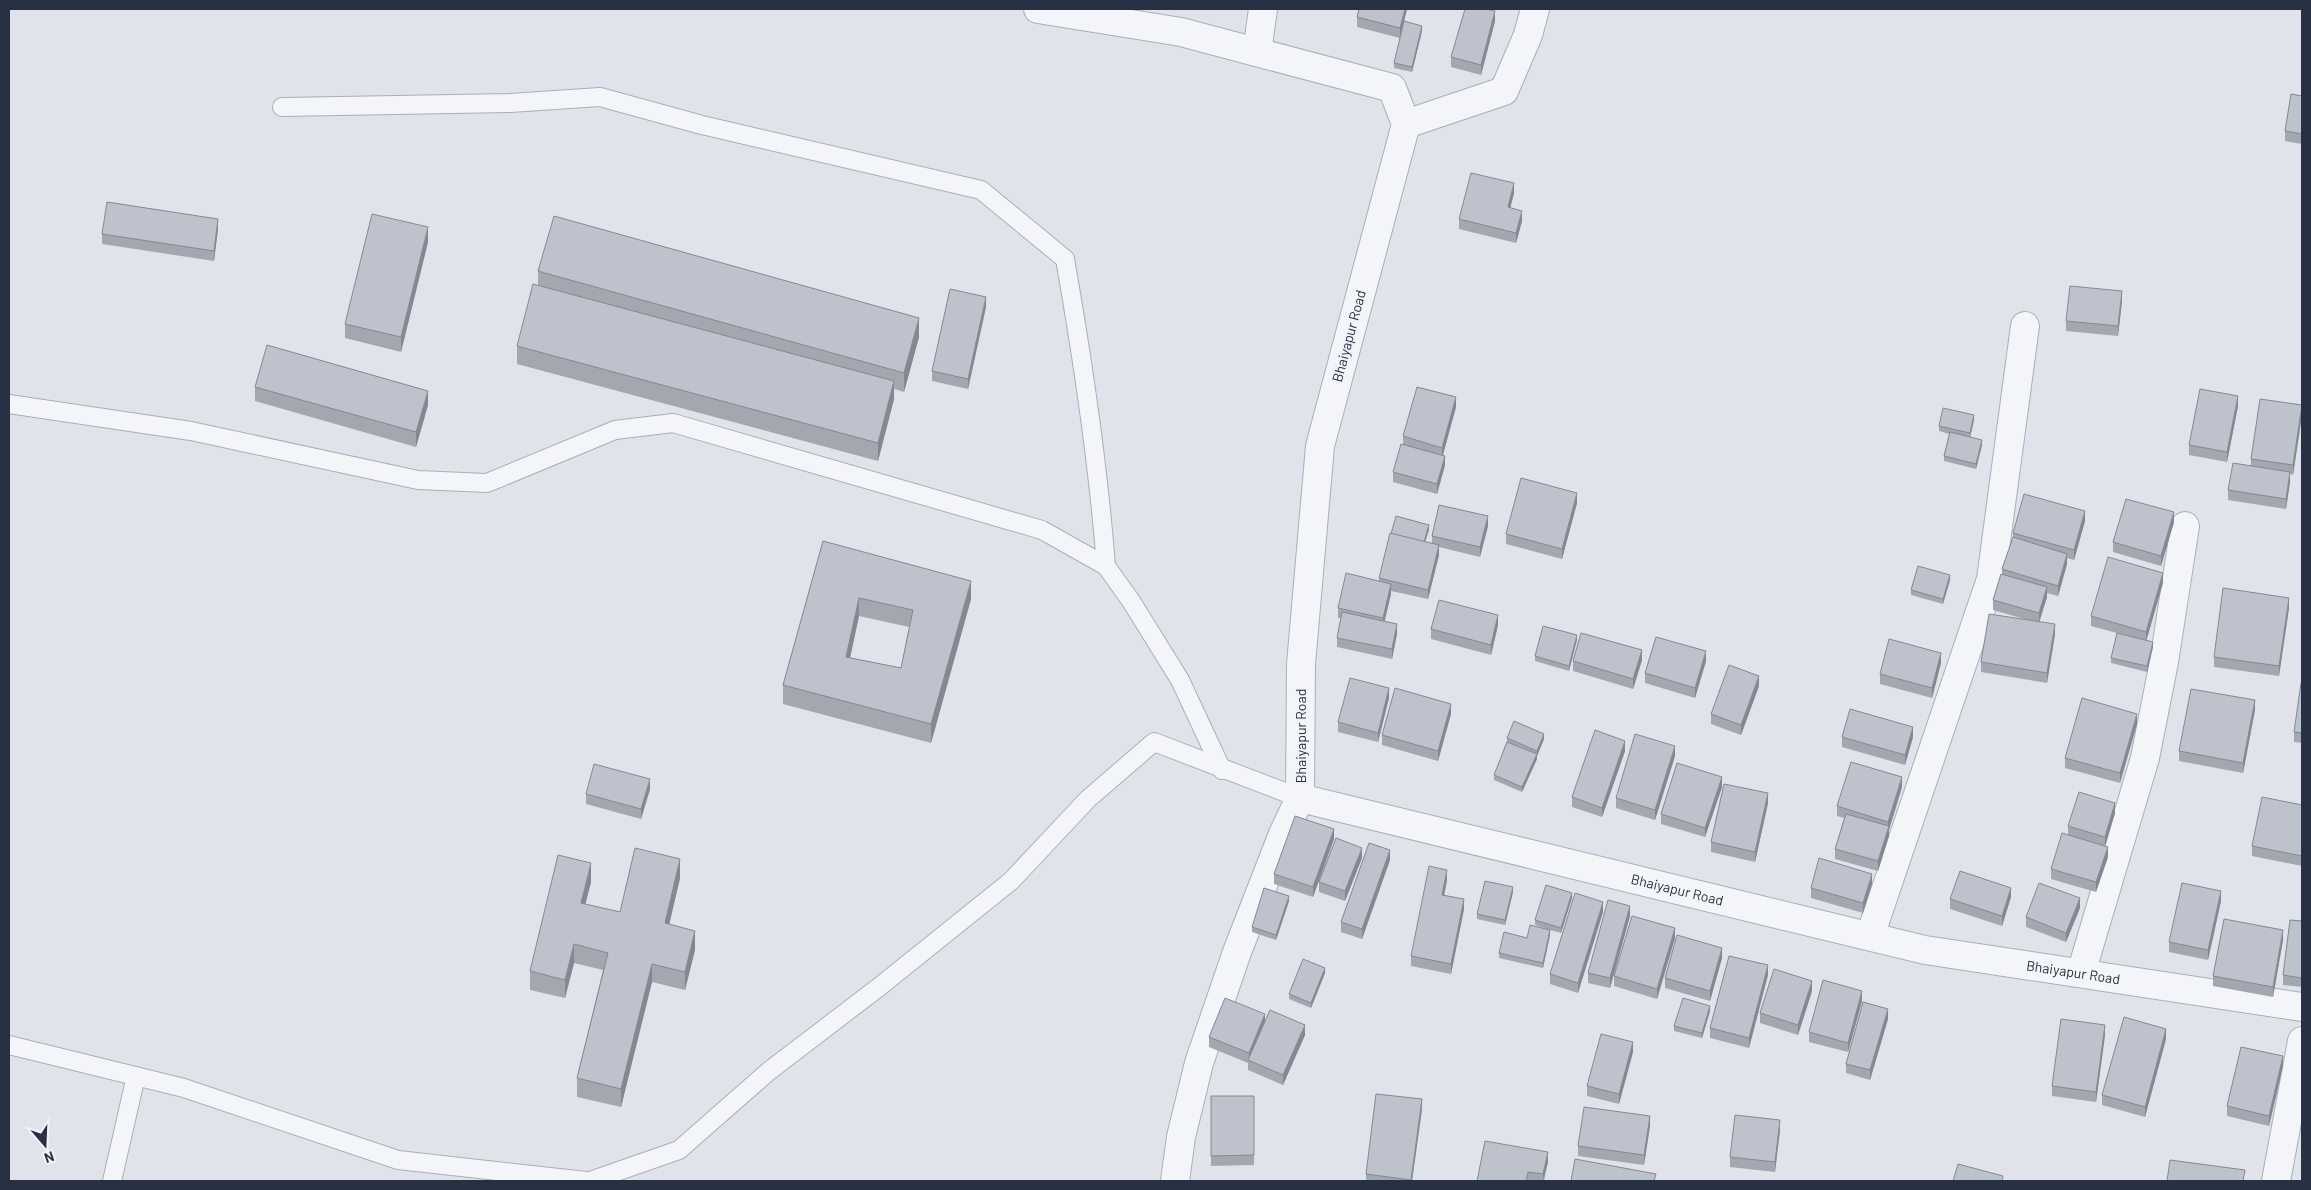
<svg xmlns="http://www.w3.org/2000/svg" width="2311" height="1190" font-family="Barlow,sans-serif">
<rect width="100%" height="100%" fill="#e0e4ea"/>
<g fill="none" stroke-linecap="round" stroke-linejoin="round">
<g stroke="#a9aeb8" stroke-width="20">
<g id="lane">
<path d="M282,107L510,103L600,97L702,125L981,190L1065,259C1083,361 1098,462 1106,566"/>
<polyline points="9,404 191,431 418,480 487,483 615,430 673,423 1042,530 1106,566 1131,601 1180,680 1222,770"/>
<polyline points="9,1045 184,1088 398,1160 586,1181"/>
<polyline points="112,1181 136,1076"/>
<polyline points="590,1181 679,1150 769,1071 879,987 1011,881 1088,799 1154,742 1300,798"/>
</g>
</g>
<g stroke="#a9aeb8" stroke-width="30">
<g id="street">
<path id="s1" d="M1038,9L1181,32L1392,88L1406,124L1320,446L1301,664L1300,798L1925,950L2302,1007"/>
<polyline points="1257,52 1263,9"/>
<polyline points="1406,124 1504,91 1528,35 1535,9"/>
<polyline points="1870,936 1991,579 2025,326"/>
<polyline points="2081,973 2145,758 2164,662 2185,526"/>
<polyline points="1175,1181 1181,1137 1199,1063 1237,952 1283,834 1300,798"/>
<polyline points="2276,1181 2302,1041"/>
</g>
</g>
<use href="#lane" stroke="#f3f5f8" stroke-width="18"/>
<use href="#street" stroke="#f3f5f8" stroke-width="28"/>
</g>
<g fill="#a3a7b0" fill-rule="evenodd">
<polygon points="1359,9 1407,9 1400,38 1357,27 1357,17"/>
<polygon points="1495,21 1481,75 1451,67 1451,57"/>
<polygon points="1422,31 1412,72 1394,68 1394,63"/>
<polygon points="2302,96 2302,144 2285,141 2285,131"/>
<polygon points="1514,193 1510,208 1522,221 1516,243 1459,229 1459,219"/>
<polygon points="218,229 214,261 102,244 102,234"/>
<polygon points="428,242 401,352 345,338 345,324"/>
<polygon points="538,271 919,337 904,392 894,389 894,399 878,461 517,364 517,346 538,285"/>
<polygon points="2122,301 2118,336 2066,331 2066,321"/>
<polygon points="986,307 968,389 932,381 932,371"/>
<polygon points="255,387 428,405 416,447 255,401"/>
<polygon points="2238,406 2227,462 2189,455 2189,445"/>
<polygon points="1456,407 1443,455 1445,465 1437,494 1393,482 1393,472 1403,444 1403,436"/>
<polygon points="2302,415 2293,475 2290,474 2290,482 2286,509 2228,500 2228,490 2251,466 2251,459"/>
<polygon points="1974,420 1970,437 1982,445 1976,469 1944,461 1944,456 1949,434 1939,431 1939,426"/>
<polygon points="1577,503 1562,559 1506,544 1506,534"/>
<polygon points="2085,521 2074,560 2067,558 2067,564 2058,596 2047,593 2047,597 2039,622 2055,634 2047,683 1981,672 1981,662 2028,620 1993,610 1993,600 2002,574 2002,569 2013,537 2013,533"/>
<polygon points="2174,522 2161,566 2113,552 2113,542"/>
<polygon points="1488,526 1480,557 1439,547 1439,555 1428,599 1391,591 1391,594 1384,621 1397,634 1392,659 1337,647 1337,638 1341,618 1338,618 1338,608 1379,581 1379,578 1429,530 1425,542 1432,543 1432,536"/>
<path d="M823,541L971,599L931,743L783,704V685ZM859,616L909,627L901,668L850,658Z"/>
<polygon points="1950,580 1943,604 1911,595 1911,590"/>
<polygon points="2163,583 2146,640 2153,647 2147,672 2111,663 2111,658 2117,633 2091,626 2091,616"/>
<polygon points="2289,608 2279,676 2214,667 2214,657"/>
<polygon points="1498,625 1491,655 1431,639 1431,629"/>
<polygon points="1577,640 1569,671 1535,661 1535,656"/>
<polygon points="1642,660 1633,689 1573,671 1573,661"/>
<polygon points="1706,661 1695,698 1645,683 1645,673"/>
<polygon points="1941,663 1932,698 1880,684 1880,674"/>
<polygon points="2302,684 2302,743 2294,742 2294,732"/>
<polygon points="1759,686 1741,735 1711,724 1711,714"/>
<polygon points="1389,698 1378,742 1338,732 1338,722"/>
<polygon points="2255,710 2243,773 2179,761 2179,751"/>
<polygon points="1451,714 1438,761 1382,745 1382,735"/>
<polygon points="2137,724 2120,783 2065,768 2065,758"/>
<polygon points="1842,737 1913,737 1905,765 1842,747"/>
<polygon points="1507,738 1544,739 1537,756 1537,759 1522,792 1494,780 1494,775 1507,743"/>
<polygon points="1625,751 1602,817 1572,807 1572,797"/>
<polygon points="1675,756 1655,820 1616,808 1616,798"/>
<polygon points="1722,787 1705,837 1661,824 1661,814"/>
<polygon points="1902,787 1889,830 1889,836 1878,871 1835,859 1835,849 1844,818 1837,816 1837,806"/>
<polygon points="650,789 641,819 586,804 586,794"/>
<polygon points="1768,803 1755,862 1711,852 1711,842"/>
<polygon points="2302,805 2302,866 2252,856 2252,846"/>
<polygon points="2115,813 2105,846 2108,857 2096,892 2051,879 2051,869 2068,835 2068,826"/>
<polygon points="1334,839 1313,897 1274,884 1274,874"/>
<polygon points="1362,858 1345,901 1319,892 1319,882"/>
<polygon points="1390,860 1362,939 1341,932 1341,922"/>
<polygon points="680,878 669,925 695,950 685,990 652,982 621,1107 577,1097 577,1078 603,970 574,963 565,998 530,990 530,971 591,882 585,904 620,912"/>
<polygon points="1447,880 1444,896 1464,909 1451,974 1411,966 1411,956"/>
<polygon points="1872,884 1863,913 1811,898 1811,888"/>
<polygon points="1513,892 1505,925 1477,919 1477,914"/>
<polygon points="2011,897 2002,926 1950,909 1950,899"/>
<polygon points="1572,898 1561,933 1550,930 1550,935 1543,968 1499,958 1499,953 1527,938 1547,929 1535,925 1535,920"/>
<polygon points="1289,901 1276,940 1252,932 1252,927"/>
<polygon points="2221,901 2208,960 2169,952 2169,942"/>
<polygon points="2080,908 2066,942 2026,927 2026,917"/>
<polygon points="1603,912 1578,993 1550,984 1550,974"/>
<polygon points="1630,916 1610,988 1588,983 1588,973"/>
<polygon points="2302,921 2302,987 2283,985 2283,975"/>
<polygon points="1675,938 1657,999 1614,986 1614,976"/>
<polygon points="2283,940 2273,997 2213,986 2213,976"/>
<polygon points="1722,958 1710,1001 1665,988 1665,978"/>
<polygon points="1325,973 1311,1008 1289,999 1289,994"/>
<polygon points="1768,975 1749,1048 1710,1038 1710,1028"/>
<polygon points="1812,991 1798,1035 1760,1023 1760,1013"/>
<polygon points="1862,1001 1848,1052 1809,1042 1809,1032"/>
<polygon points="1710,1011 1702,1038 1674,1031 1674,1026"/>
<polygon points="1888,1019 1870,1080 1846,1073 1846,1064"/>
<polygon points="1265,1021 1305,1035 1283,1085 1248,1070 1248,1063 1209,1047 1209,1037"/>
<polygon points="2105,1035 2096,1102 2052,1096 2052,1086"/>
<polygon points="2166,1039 2145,1117 2102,1105 2102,1095"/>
<polygon points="1633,1052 1619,1104 1587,1096 1587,1086"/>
<polygon points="2283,1066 2269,1126 2227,1116 2227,1106"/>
<polygon points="1211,1096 1254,1096 1254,1165 1211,1166"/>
<polygon points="1422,1109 1412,1181 1366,1181 1366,1174"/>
<polygon points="1650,1126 1644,1165 1578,1156 1578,1146"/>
<polygon points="1780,1130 1775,1172 1730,1167 1730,1157"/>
<polygon points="1548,1162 1544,1181 1477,1181"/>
</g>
<g fill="#848890">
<polygon points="1405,9 1407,9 1400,38 1400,28"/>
<polygon points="1495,11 1495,21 1481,75 1481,65"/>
<polygon points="1422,26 1422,31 1412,72 1412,67"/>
<polygon points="1514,183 1514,193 1508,217 1508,207"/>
<polygon points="1522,211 1522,221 1516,243 1516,233"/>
<polygon points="218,219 218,229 214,261 214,251"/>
<polygon points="428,227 428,242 401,352 401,337"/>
<polygon points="2122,291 2122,301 2118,336 2118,326"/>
<polygon points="986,297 986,307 968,389 968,379"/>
<polygon points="919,318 919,337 904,392 904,373"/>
<polygon points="894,381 894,399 878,461 878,443"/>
<polygon points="428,391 428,405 416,447 416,432"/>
<polygon points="2238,396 2238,406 2227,462 2227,452"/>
<polygon points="1456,397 1456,407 1442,458 1442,448"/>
<polygon points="2302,405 2302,415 2293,475 2293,465"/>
<polygon points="1974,415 1974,420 1970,438 1970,433"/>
<polygon points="1982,440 1982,445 1976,469 1976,464"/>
<polygon points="1445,456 1445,465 1437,494 1437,484"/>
<polygon points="2290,472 2290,482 2286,509 2286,499"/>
<polygon points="1577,493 1577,503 1562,559 1562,549"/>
<polygon points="2085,511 2085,521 2074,560 2074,550"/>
<polygon points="2174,512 2174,522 2161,566 2161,556"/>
<polygon points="1488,516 1488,526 1480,557 1480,547"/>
<polygon points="1429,525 1429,530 1423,548 1423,543"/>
<polygon points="1439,545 1439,555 1428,599 1428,590"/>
<polygon points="2067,554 2067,564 2058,596 2058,586"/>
<polygon points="2163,573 2163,583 2146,642 2146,632"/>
<polygon points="1950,575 1950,580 1943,604 1943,599"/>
<polygon points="971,581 971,599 931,743 931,724"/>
<polygon points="1391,584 1391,594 1383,628 1383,618"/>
<polygon points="2047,587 2047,597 2039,623 2039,613"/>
<polygon points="859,598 859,616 846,676 846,657"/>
<polygon points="2289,598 2289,608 2279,676 2279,666"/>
<polygon points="1498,615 1498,625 1491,655 1491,645"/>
<polygon points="1397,624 1397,634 1392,659 1392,649"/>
<polygon points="2055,624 2055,634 2047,683 2047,673"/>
<polygon points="1577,635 1577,640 1569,671 1569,666"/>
<polygon points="2153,642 2153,647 2147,672 2147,666"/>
<polygon points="1642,650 1642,660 1633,689 1633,679"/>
<polygon points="1706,651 1706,661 1695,698 1695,688"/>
<polygon points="1941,653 1941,663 1932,698 1932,688"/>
<polygon points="1759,676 1759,686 1741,735 1741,725"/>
<polygon points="1389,688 1389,698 1378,742 1378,733"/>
<polygon points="2255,700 2255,710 2243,773 2243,763"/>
<polygon points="1451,704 1451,714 1438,761 1438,751"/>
<polygon points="2137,714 2137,724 2120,783 2120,773"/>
<polygon points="1913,727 1913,737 1905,765 1905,755"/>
<polygon points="1544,734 1544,739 1537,756 1537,751"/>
<polygon points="1625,741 1625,751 1602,817 1602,808"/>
<polygon points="1675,746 1675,756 1655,820 1655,810"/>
<polygon points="1537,754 1537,759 1522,792 1522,787"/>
<polygon points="1722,777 1722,787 1705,837 1705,828"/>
<polygon points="1902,777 1902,787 1889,830 1889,836 1878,871 1878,861 1888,828 1888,822"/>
<polygon points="650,779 650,789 641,819 641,809"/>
<polygon points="1768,793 1768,803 1755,862 1755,852"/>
<polygon points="2115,803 2115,813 2105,847 2105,837"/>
<polygon points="1334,829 1334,839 1313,897 1313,887"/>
<polygon points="2108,847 2108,857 2096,892 2096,882"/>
<polygon points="1362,848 1362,858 1345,901 1345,891"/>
<polygon points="1390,850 1390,860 1362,939 1362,929"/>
<polygon points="680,859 680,878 665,942 665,923"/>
<polygon points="591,863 591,882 581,922 581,903"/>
<polygon points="1447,870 1447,880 1442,905 1442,895"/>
<polygon points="1872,874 1872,884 1863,913 1863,903"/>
<polygon points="1513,887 1513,892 1505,925 1505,920"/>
<polygon points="2011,888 2011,897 2002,926 2002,916"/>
<polygon points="2221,891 2221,901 2208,960 2208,950"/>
<polygon points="1572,893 1572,898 1561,933 1561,928"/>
<polygon points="1289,896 1289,901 1276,940 1276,935"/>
<polygon points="2080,898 2080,908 2066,942 2066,933"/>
<polygon points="1464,899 1464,909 1451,974 1451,964"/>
<polygon points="1603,902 1603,912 1578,993 1578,983"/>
<polygon points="1630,906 1630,916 1610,988 1610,978"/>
<polygon points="1675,928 1675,938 1657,999 1657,989"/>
<polygon points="1550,930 1550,935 1543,968 1543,963"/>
<polygon points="2283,930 2283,940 2273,997 2273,987"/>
<polygon points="695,931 695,950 685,990 685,972"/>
<polygon points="574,944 574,963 565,998 565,980"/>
<polygon points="1722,948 1722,958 1710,1001 1710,991"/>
<polygon points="652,964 652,982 621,1107 621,1089"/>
<polygon points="1768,965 1768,975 1749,1048 1749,1038"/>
<polygon points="1325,968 1325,973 1311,1008 1311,1003"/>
<polygon points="1812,981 1812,991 1798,1035 1798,1025"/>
<polygon points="1862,991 1862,1001 1848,1052 1848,1043"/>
<polygon points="1710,1006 1710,1011 1702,1038 1702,1033"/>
<polygon points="1888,1009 1888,1019 1870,1080 1870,1070"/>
<polygon points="1265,1014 1265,1024 1249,1060 1249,1053"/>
<polygon points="1305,1025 1305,1035 1283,1085 1283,1075"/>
<polygon points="2105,1025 2105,1035 2096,1102 2096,1092"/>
<polygon points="2166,1029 2166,1039 2145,1117 2145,1107"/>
<polygon points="1633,1042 1633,1052 1619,1104 1619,1094"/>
<polygon points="2283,1056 2283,1066 2269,1126 2269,1116"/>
<polygon points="1422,1099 1422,1109 1412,1181 1411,1181"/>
<polygon points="1650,1116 1650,1126 1644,1165 1644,1155"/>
<polygon points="1780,1120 1780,1130 1775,1172 1775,1162"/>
<polygon points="1548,1152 1548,1162 1543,1181 1543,1174"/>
</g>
<g fill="#bdc2cd" stroke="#848890" fill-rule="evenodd">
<polygon points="1359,9 1405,9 1400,28 1357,17"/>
<polygon points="1465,9 1486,9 1495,11 1481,65 1451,57"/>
<polygon points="1404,21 1422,26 1412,67 1394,63"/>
<polygon points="2291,94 2302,96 2302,134 2285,131"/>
<polygon points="1471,173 1514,183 1508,207 1522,211 1516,233 1459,219"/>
<polygon points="107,202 218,219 214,251 102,234"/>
<polygon points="372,214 428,227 401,337 345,324"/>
<polygon points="554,216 919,318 904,373 538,271"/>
<polygon points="533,284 894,381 878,443 517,346"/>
<polygon points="2070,286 2122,291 2118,326 2066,321"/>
<polygon points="950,289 986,297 968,379 932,371"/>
<polygon points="267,345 428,391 416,432 255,387"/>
<polygon points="1417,387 1456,397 1442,448 1403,436"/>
<polygon points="2200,389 2238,396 2227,452 2189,445"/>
<polygon points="2260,399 2302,405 2293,465 2251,459"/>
<polygon points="1943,408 1974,415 1970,433 1939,426"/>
<polygon points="1950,432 1982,440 1976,464 1944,456"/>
<polygon points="1401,444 1445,456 1437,484 1393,472"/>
<polygon points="2233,463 2290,472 2286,499 2228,490"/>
<polygon points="1521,478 1577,493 1562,549 1506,534"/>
<polygon points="2024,494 2085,511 2074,550 2013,533"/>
<polygon points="2126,499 2174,512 2161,556 2113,542"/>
<polygon points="1439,505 1488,516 1480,547 1432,536"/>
<polygon points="1396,516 1429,525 1424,542 1391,534"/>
<polygon points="1390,533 1439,545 1428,590 1379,578"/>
<polygon points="2013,537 2067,554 2058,586 2002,569"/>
<path d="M823,541L971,581L931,724L783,685ZM859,598L913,610L901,668L846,657Z"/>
<polygon points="2108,557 2163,573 2146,632 2091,616"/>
<polygon points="1918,566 1950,575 1943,599 1911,590"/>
<polygon points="1346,573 1391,584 1383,618 1338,608"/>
<polygon points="2001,574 2047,587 2039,613 1993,600"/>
<polygon points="2223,588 2289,598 2279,666 2214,657"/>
<polygon points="1439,600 1498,615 1491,645 1431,629"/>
<polygon points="1342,612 1397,624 1392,649 1337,638"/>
<polygon points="1989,614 2055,624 2047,673 1981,662"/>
<polygon points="1543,626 1577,635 1569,666 1535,656"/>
<polygon points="1581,633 1642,650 1633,679 1573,661"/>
<polygon points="2117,633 2153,642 2147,666 2111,658"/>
<polygon points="1656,637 1706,651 1695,688 1645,673"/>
<polygon points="1889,639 1941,653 1932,688 1880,674"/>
<polygon points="1729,665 1759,676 1741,725 1711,714"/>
<polygon points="1350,678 1389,688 1378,733 1338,722"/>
<polygon points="2301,683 2302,684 2302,733 2294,732"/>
<polygon points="1395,688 1451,704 1438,751 1382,735"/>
<polygon points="2191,689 2255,700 2243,763 2179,751"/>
<polygon points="2082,698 2137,714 2120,773 2065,758"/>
<polygon points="1850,709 1913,727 1905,755 1842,737"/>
<polygon points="1514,721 1544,734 1537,751 1507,738"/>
<polygon points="1595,730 1625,741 1602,808 1572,797"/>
<polygon points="1635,734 1675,746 1655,810 1616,798"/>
<polygon points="1507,742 1537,754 1522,787 1494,775"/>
<polygon points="1851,762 1902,777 1888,822 1837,806"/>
<polygon points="1677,763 1722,777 1705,828 1661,814"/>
<polygon points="594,764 650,779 641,809 586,794"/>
<polygon points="1724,784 1768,793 1755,852 1711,842"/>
<polygon points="2079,792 2115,803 2105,837 2068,826"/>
<polygon points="2262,797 2302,805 2302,856 2252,846"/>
<polygon points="1846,814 1889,826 1878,861 1835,849"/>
<polygon points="1295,816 1334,829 1313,887 1274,874"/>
<polygon points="2062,833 2108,847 2096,882 2051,869"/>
<polygon points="1336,838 1362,848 1345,891 1319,882"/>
<polygon points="1369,843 1390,850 1362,929 1341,922"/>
<polygon points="635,848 680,859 665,923 695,931 685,972 652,964 621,1089 577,1078 608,953 574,944 565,980 530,971 558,855 591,863 581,903 620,912"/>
<polygon points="1819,858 1872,874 1863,903 1811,888"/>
<polygon points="1429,866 1447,870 1442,895 1464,899 1451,964 1411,956"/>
<polygon points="1960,871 2011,888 2002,916 1950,899"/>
<polygon points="1485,881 1513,887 1505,920 1477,914"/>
<polygon points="2039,883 2080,898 2066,933 2026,917"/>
<polygon points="2182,883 2221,891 2208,950 2169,942"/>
<polygon points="1546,885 1572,893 1561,928 1535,920"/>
<polygon points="1264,888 1289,896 1276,935 1252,927"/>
<polygon points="1575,893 1603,902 1578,983 1550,974"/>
<polygon points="1608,900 1630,906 1610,978 1588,973"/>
<polygon points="1632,916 1675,928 1657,989 1614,976"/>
<polygon points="2224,919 2283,930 2273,987 2213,976"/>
<polygon points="2290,920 2302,921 2302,978 2283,975"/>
<polygon points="1530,925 1550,930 1543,963 1499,953 1504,932 1527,938"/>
<polygon points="1677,935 1722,948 1710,991 1665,978"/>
<polygon points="1729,956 1768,965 1749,1038 1710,1028"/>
<polygon points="1303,959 1325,968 1311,1003 1289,994"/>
<polygon points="1774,969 1812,981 1798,1025 1760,1013"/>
<polygon points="1823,980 1862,991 1848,1043 1809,1032"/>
<polygon points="1225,998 1265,1014 1249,1053 1209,1037"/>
<polygon points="1683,998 1710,1006 1702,1033 1674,1026"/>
<polygon points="1863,1002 1888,1009 1870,1070 1846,1064"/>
<polygon points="1270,1010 1305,1025 1283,1075 1248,1060"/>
<polygon points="2124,1017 2166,1029 2145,1107 2102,1095"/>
<polygon points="2061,1019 2105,1025 2096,1092 2052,1086"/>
<polygon points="1601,1034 1633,1042 1619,1094 1587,1086"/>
<polygon points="2241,1047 2283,1056 2269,1116 2227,1106"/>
<polygon points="1376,1094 1422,1099 1411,1180 1366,1174"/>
<polygon points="1211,1096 1254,1096 1254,1155 1211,1156"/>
<polygon points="1584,1107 1650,1116 1644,1155 1578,1146"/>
<polygon points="1735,1115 1780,1120 1775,1162 1730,1157"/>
<polygon points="1485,1141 1548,1152 1543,1174 1528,1172 1526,1181 1477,1181"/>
<polygon points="1575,1159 1656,1174 1654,1181 1571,1181"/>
<polygon points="2170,1160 2245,1170 2243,1181 2167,1181"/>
<polygon points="1958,1164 2003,1176 2002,1181 1953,1181"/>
</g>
<g text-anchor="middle" stroke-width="4" stroke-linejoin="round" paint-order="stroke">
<g font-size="14" fill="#283043" stroke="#f0f3f7">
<text transform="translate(1349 336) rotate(-75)" y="5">Bhaiyapur Road</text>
<text transform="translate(1301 736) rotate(-90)" y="5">Bhaiyapur Road</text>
<text dy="5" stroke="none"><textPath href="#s1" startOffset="1476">Bhaiyapur Road</textPath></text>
<text dy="5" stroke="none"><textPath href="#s1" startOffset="1881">Bhaiyapur Road</textPath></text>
</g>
</g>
<rect width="2311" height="1190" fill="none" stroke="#283043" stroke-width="20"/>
<g transform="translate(45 1145) rotate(161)" stroke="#f0f3f7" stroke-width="4" paint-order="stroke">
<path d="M0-4L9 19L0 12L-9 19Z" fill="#283043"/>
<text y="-8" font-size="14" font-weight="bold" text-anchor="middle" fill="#283043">N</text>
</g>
</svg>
